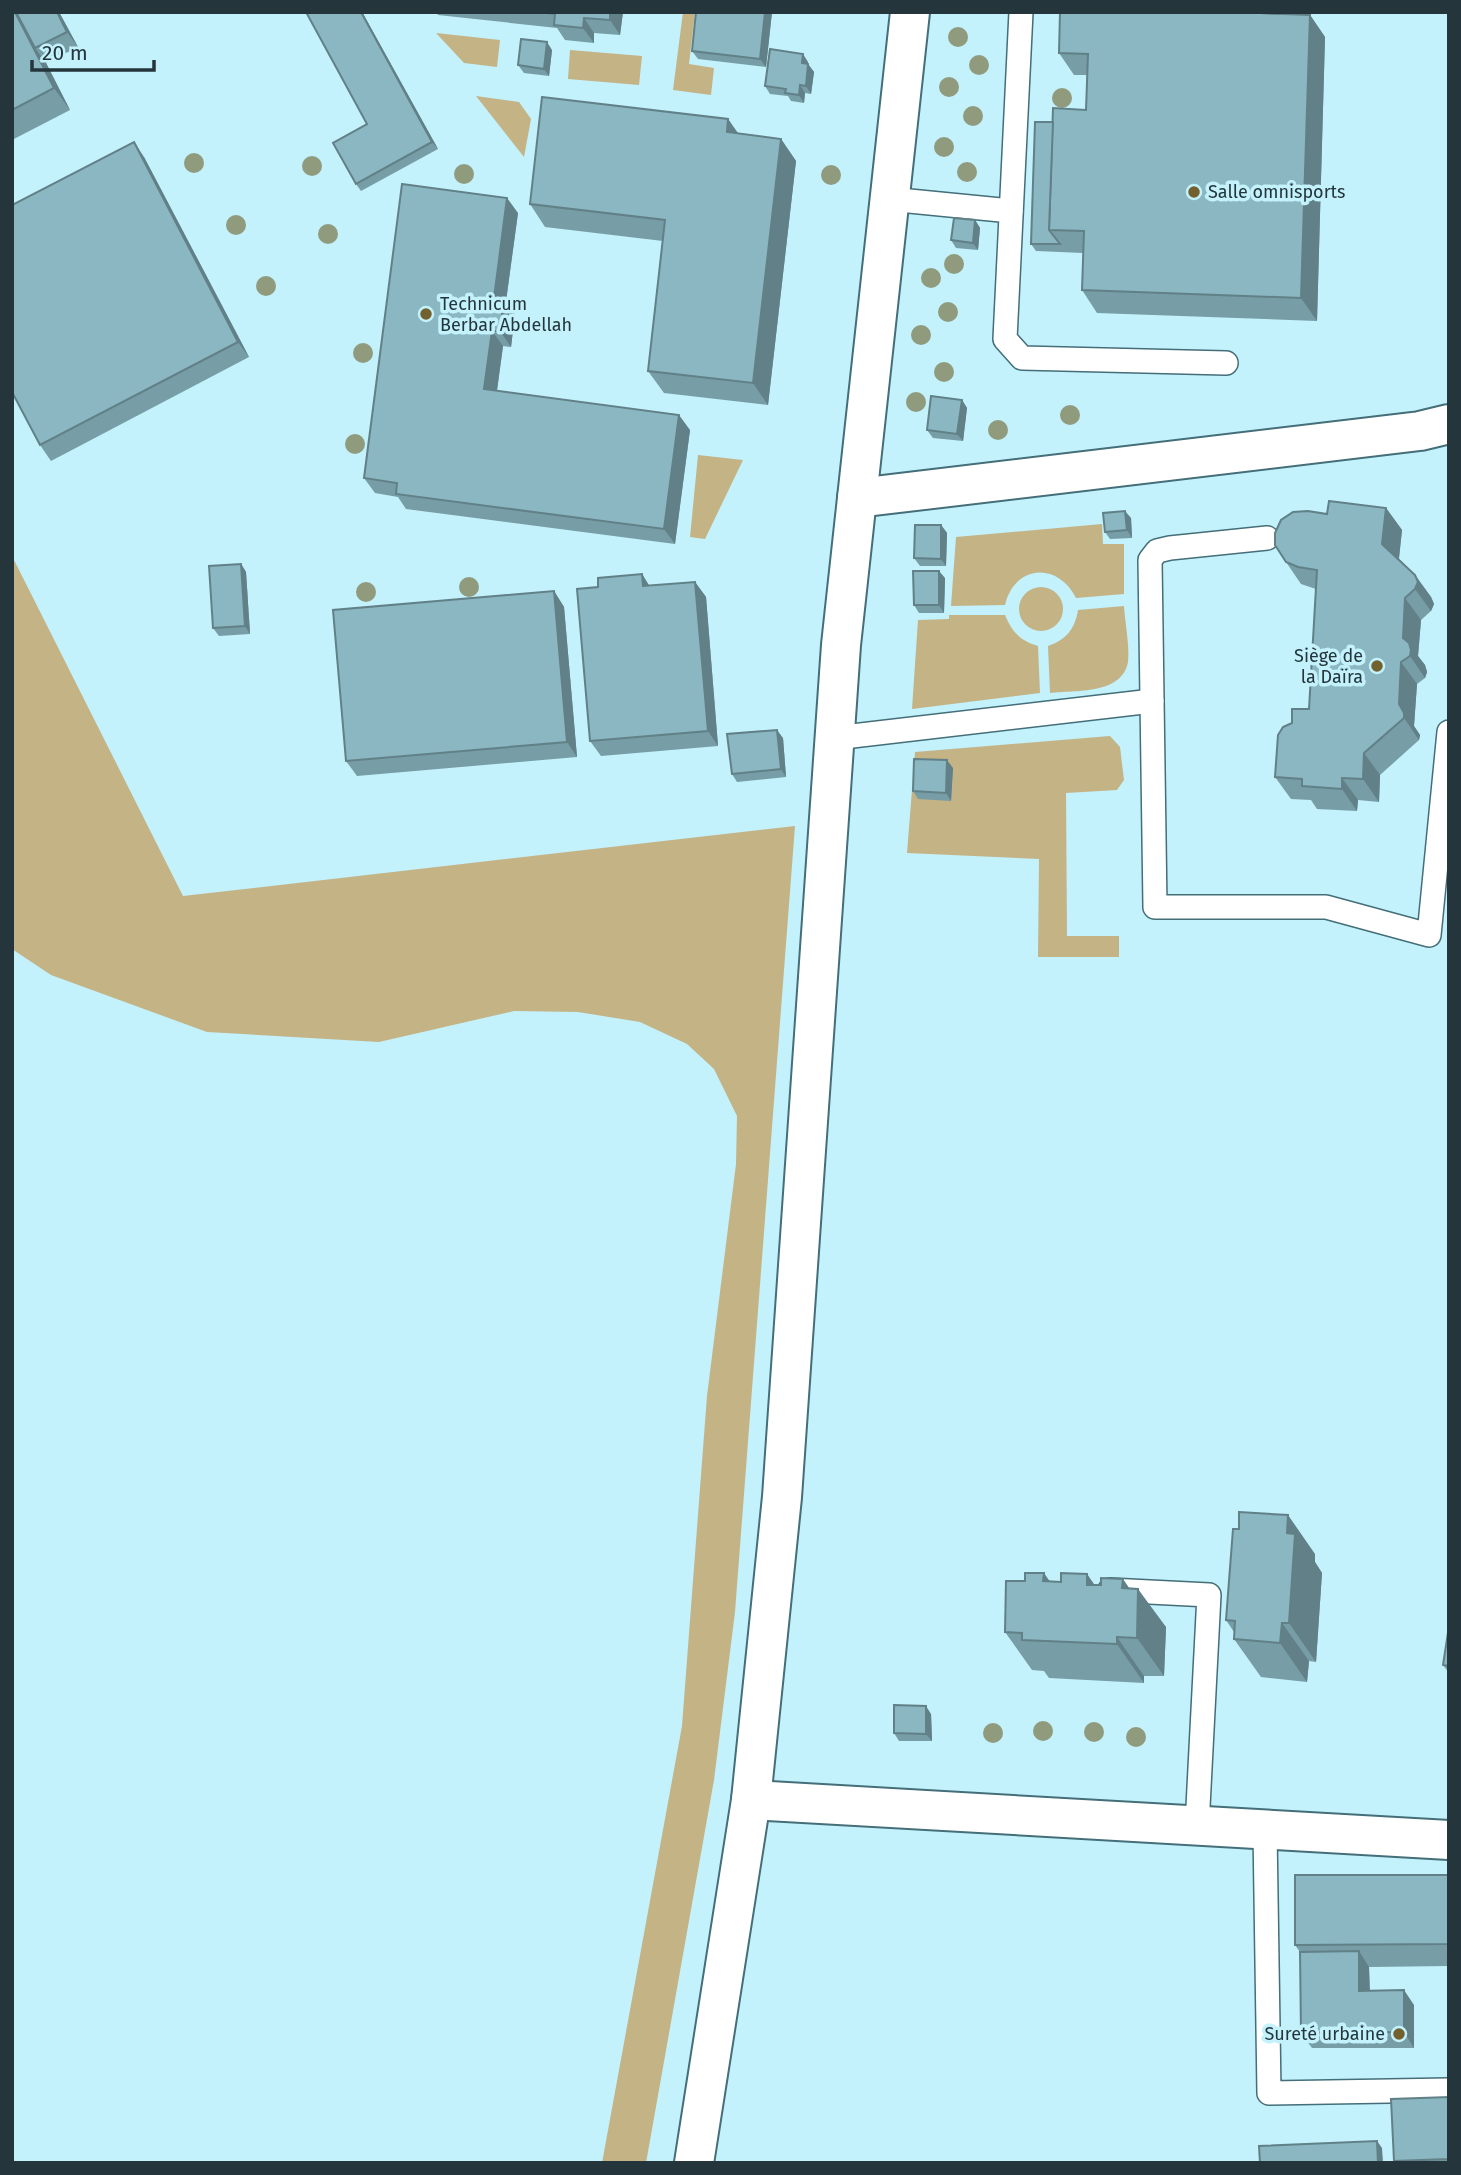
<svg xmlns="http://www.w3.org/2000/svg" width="1461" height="2175" font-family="'Fira Sans',sans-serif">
<rect width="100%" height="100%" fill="#c3f1fc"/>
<g fill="#c4b385">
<polygon points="683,12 695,12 689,64 714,68 711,95 673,90"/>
<polygon points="436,33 500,40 497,67 464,63"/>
<polygon points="570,50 642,56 639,85 568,79"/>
<polygon points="476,96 519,102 531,119 524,157"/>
<polygon points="698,455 743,460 705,539 690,537"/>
<path d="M1102,524L1103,544H1124V594L1076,598C1058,562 1015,564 1005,605L951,606L956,537Z"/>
<polygon points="12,556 183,896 795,826 735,1612 714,1780 646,2163 602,2163 682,1726 707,1396 736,1164 737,1116 714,1069 687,1044 640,1022 578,1012 514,1011 379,1042 207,1032 51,975 12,949"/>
<circle cx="1041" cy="609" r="22"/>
<path d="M1124,606C1125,622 1130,648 1128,662C1122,695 1075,690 1050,693L1048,646C1066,640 1075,629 1078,610Z"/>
<path d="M949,615H1005C1012,632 1020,641 1038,646L1040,693L912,709L918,620L949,619Z"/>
<polygon points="1110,736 1120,747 1124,780 1117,790 1066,793 1067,936 1119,936 1119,957 1038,957 1039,859 907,853 915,752"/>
</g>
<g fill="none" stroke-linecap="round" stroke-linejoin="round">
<g stroke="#446e78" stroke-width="26">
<g id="service">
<polyline points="1021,12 1005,339 1022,358 1226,363"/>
<polyline points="889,199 1011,211"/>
<polyline points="1267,538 1170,548 1157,551 1150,560 1155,907 1326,907 1429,935 1449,732"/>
<polyline points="835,738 1152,701"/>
<polyline points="1110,1590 1209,1595 1197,1826"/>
<polyline points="1265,1830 1269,2093 1449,2090"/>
</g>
</g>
<g stroke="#446e78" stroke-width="42">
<g id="minor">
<polyline points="857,498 1420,431 1449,424"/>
<polyline points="751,1800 1449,1840"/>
<polyline points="694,2163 751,1800 782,1497 841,645 910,12"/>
</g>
</g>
<use href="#service" stroke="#fff" stroke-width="23"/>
<use href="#minor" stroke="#fff" stroke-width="38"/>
</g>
<g fill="#909b7e">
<circle cx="958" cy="37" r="10"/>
<circle cx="979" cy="65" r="10"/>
<circle cx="949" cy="87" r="10"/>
<circle cx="1062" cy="98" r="10"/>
<circle cx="973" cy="116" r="10"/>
<circle cx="944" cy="147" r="10"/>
<circle cx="194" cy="163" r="10"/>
<circle cx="312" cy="166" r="10"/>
<circle cx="967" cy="172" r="10"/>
<circle cx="464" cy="174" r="10"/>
<circle cx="831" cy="175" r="10"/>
<circle cx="236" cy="225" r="10"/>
<circle cx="328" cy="234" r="10"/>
<circle cx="954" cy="264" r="10"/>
<circle cx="931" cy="278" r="10"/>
<circle cx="266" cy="286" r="10"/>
<circle cx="948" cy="312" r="10"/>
<circle cx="921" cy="335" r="10"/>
<circle cx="363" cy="353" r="10"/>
<circle cx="944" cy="372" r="10"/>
<circle cx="916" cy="402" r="10"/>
<circle cx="1070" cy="415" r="10"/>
<circle cx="998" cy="430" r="10"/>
<circle cx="355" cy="444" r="10"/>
<circle cx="469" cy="587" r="10"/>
<circle cx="366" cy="592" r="10"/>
<circle cx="1043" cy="1731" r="10"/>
<circle cx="1094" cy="1732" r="10"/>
<circle cx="993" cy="1733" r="10"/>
<circle cx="1136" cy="1737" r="10"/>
</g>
<g fill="#779da6">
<polygon points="12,12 59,12 78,47 46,63 70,110 12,140"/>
<polygon points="306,12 362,12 438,149 361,191 356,184 367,124"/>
<polygon points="436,12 623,12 620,35 594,33 594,43 565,40 557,28 438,15"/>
<polygon points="696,12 772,12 766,67 698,59 692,51"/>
<polygon points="1060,12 1295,12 1295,14 1310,15 1325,37 1317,321 1097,313 1082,290 1083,253 1036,251 1031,244 1053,122 1086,110 1087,75 1074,75 1059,53"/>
<polygon points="552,50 549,76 524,73 518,65"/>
<polygon points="808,62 808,64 814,72 811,94 805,93 804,103 791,101 788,96 770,94 765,86"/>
<polygon points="728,119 738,133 781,139 796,161 768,405 664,393 648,371 663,241 545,227 530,204"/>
<polygon points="144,157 249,357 51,461 40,445"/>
<polygon points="518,213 506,301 515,314 511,347 503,346 497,391 690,430 675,544 406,509 398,497 375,493 364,478"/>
<polygon points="975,220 980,228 978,250 956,248 951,240"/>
<polygon points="962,400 967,408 963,441 933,438 927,430"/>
<polygon points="1386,508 1402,530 1399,559 1415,575 1431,597 1434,604 1431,611 1421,620 1418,656 1425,665 1427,672 1425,678 1417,684 1414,726 1420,735 1419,740 1380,775 1379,802 1358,800 1357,811 1317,809 1311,800 1291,799 1275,777 1292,723 1309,709 1316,589 1301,584 1286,562 1327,514"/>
<polygon points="1131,518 1132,538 1110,539 1105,532"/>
<polygon points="941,525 947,533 946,566 920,566 914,558"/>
<polygon points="241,564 246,572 250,634 219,636 213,628"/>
<polygon points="642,574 649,586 695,582 706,597 718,746 601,756 590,741 598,587"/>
<polygon points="945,578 944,613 919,613 914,605"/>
<polygon points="554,591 564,607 577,757 357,776 346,761"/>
<polygon points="783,738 786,777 737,782 732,774"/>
<polygon points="953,768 951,801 918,799 913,791"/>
<polygon points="1315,1554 1315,1562 1322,1573 1316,1662 1309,1661 1307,1682 1261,1677 1234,1639 1234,1632 1226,1620"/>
<polygon points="1087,1574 1094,1585 1129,1588 1166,1627 1164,1676 1144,1676 1144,1683 1049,1678 1044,1671 1032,1670 1005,1632 1050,1581 1061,1582"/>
<polygon points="1449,1626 1449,1673 1443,1665"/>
<polygon points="931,1714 932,1741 899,1741 894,1733"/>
<polygon points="1449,1875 1449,1966 1369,1967 1370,1990 1414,2005 1414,2048 1312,2048 1301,2033 1300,1952 1295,1945"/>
<polygon points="1449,2097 1449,2163 1395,2163 1394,2161"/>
</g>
<g fill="#618087">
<polygon points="15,12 35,48 46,63 70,110 54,88"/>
<polygon points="57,12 59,12 78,47 67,32"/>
<polygon points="361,12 362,12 438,149 432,142"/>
<polygon points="610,12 623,12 620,35 610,20"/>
<polygon points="765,12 772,12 766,67 760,59"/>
<polygon points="1310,15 1325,37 1317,321 1301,298"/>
<polygon points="584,18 594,33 594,43 583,28"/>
<polygon points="547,42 552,50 549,76 544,69"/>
<polygon points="803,54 808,62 807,71 802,63"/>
<polygon points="808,64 814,72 811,94 806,86"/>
<polygon points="800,85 805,93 804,103 799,95"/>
<polygon points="728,119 743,141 727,132"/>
<polygon points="781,139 796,161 768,405 753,383"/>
<polygon points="134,142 144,157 249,357 238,342"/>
<polygon points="507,198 518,213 506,301 515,314 511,347 500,331 494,298"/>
<polygon points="975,220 980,228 978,250 973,243"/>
<polygon points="492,331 503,346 495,404 484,389"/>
<polygon points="962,400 967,408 963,441 957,434"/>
<polygon points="679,415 690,430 675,544 664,529"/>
<polygon points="1386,508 1402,530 1398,566 1382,544"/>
<polygon points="1125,511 1131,518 1132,538 1127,530"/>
<polygon points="941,525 947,533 946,566 941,559"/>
<polygon points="241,564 246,572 250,634 245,626"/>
<polygon points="939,571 945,578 944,613 939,605"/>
<polygon points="642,574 652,590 643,586"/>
<polygon points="1415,575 1431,597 1434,604 1431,611 1415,589"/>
<polygon points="695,582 706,597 718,746 708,731"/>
<polygon points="554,591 564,607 577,757 567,742"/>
<polygon points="1405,598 1421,620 1418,656 1425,665 1427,672 1425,678 1410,656 1403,638"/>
<polygon points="1401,662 1417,684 1414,726 1420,735 1419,740 1404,718 1399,704"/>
<polygon points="777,730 783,738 786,777 781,769"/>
<polygon points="1364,753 1380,775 1379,802 1363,779"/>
<polygon points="947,760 953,768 951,801 946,793"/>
<polygon points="1342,778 1358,800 1357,811 1342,789"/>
<polygon points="1288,1515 1315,1554 1315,1562 1322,1573 1316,1662 1289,1623 1287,1533"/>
<polygon points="1044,1573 1071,1612 1043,1581"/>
<polygon points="1087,1574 1114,1613 1087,1585"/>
<polygon points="1123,1579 1138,1601 1138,1589 1166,1627 1164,1676 1137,1638 1122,1588"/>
<polygon points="1282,1623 1309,1661 1307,1682 1280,1643"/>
<polygon points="1117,1637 1144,1676 1144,1683 1117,1644"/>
<polygon points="926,1706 931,1714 932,1741 926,1734"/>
<polygon points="1359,1951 1369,1967 1370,2006 1359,1991"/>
<polygon points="1404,1990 1414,2005 1414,2048 1404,2032"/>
<polygon points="1377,2141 1382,2148 1383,2163 1378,2163"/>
</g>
<g fill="#8ab7c1" stroke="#618087" stroke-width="2">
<polygon points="12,12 15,12 54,88 12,110"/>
<polygon points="16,12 57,12 67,32 35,48"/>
<polygon points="306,12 361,12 432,142 356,184 333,143 367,124"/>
<polygon points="538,12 610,12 610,20 584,18 583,28 554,25 555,14"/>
<polygon points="696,12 765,12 760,59 692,51"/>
<polygon points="1060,12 1236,12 1310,15 1301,298 1082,290 1084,231 1049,230 1053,108 1086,110 1088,54 1059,53"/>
<polygon points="1236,12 1284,12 1284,14"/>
<polygon points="521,39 547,42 544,69 518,65"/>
<polygon points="770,49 803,54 802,63 808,64 806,86 800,85 799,95 785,93 786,89 765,86"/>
<polygon points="542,97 728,119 727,132 781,139 753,383 648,371 665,220 530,204"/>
<polygon points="1035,122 1053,122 1049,230 1060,244 1031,244"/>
<polygon points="134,142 238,342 40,445 12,392 12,205"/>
<polygon points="402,184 507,198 494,298 504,299 500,331 492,331 484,389 679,415 664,529 396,494 397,483 364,478"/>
<polygon points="954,218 975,220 973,243 951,240"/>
<polygon points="931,396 962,400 957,434 927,430"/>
<polygon points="1329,501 1386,508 1382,544 1415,575 1418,582 1415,589 1405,598 1403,638 1409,643 1411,650 1410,656 1401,662 1399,704 1404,713 1404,718 1364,753 1363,779 1342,778 1342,789 1302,786 1302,779 1275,777 1278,735 1283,727 1292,723 1292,709 1309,709 1317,570 1298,567 1286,562 1275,545 1275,533 1281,520 1293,512 1308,511 1327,514"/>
<polygon points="1125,511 1127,530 1105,532 1103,513"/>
<polygon points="915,525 941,525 941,559 914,558"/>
<polygon points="241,564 245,626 213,628 209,566"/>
<polygon points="913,571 939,571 939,605 914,605"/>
<polygon points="642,574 643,586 695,582 708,731 590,741 577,589 598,587 598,578"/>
<polygon points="554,591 567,742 346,761 333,610"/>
<polygon points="777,730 781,769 732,774 727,734"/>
<polygon points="914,759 947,760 946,793 913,791"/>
<polygon points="1239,1512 1288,1515 1287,1533 1295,1534 1289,1623 1282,1623 1280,1643 1234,1639 1235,1621 1226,1620 1233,1529 1239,1529"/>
<polygon points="1025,1573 1044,1573 1043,1581 1061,1582 1061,1573 1087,1574 1087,1585 1101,1585 1101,1578 1123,1579 1122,1588 1138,1589 1137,1638 1117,1637 1117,1644 1022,1640 1022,1633 1005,1632 1006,1581 1025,1581"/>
<polygon points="1449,1626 1449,1666 1443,1665"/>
<polygon points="894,1705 926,1706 926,1734 894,1733"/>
<polygon points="1295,1875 1449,1875 1449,1944 1295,1945"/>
<polygon points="1359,1951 1359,1991 1404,1990 1404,2032 1301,2033 1300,1952"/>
<polygon points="1449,2097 1449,2159 1394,2161 1391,2099"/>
<polygon points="1377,2141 1378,2163 1260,2163 1259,2146"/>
</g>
<g fill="#72612f" stroke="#c3f1fc" stroke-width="2.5">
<circle cx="1194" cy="192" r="7"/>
<circle cx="426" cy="314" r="7"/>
<circle cx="1377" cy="666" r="7"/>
<circle cx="1399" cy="2034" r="7"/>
</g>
<g text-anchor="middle" stroke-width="7" stroke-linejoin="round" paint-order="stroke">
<g font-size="18" fill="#24363b" stroke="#c3f1fc" text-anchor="start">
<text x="1208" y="198">Salle omnisports</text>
<text x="440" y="310">Technicum<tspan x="440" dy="21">Berbar Abdellah</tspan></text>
<text x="1363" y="662" text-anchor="end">Siège de<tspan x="1363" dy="21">la Daïra</tspan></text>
<text x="1385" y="2040" text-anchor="end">Sureté urbaine</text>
</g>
</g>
<rect width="1461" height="2175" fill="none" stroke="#24363b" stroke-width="28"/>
<path d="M32 60v10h122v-10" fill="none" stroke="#24363b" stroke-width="3.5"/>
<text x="42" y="60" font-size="21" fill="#24363b" stroke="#c3f1fc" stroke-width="5" paint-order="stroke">20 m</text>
</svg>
